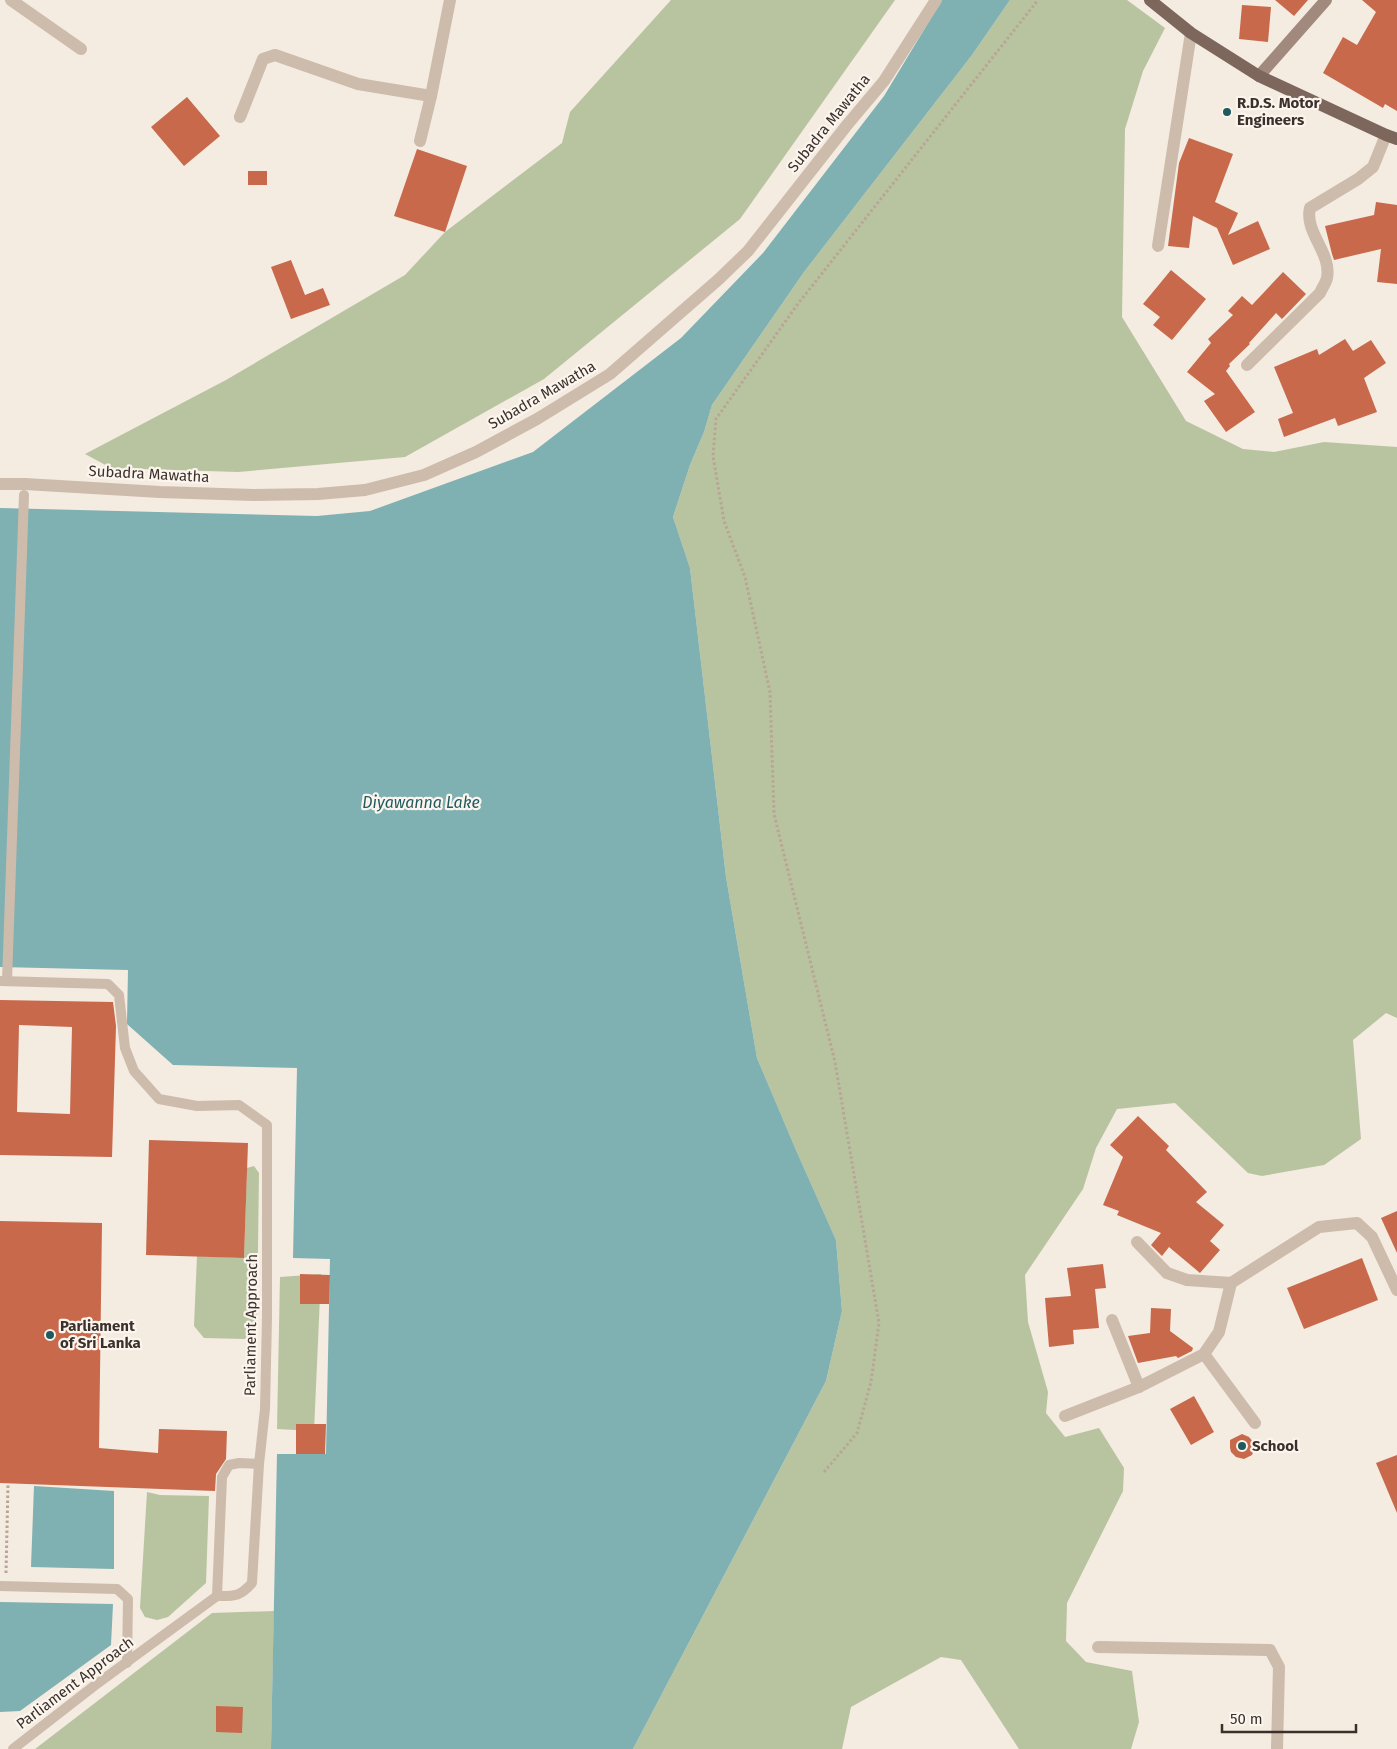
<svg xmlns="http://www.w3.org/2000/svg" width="1397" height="1749" font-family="'Fira Sans',sans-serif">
<rect width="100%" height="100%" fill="#f4ebe1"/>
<g fill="#b8c4a0">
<polygon points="671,0 895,0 740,219 544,379 405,457 238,472 111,468 85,454 226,380 405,275 445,232 562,143 570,112"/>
<polygon points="1010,0 1127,0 1165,28 1143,71 1125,129 1122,317 1186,421 1243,449 1274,452 1324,442 1397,447 1397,1018 1386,1013 1353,1040 1361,1139 1324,1165 1262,1176 1248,1173 1175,1103 1117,1109 1096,1148 1083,1189 1025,1275 1028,1322 1048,1392 1046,1413 1065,1437 1099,1428 1124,1468 1123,1491 1067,1603 1066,1641 1086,1662 1132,1671 1139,1722 1131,1749 1019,1749 961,1660 941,1657 851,1707 842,1749 633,1749 826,1381 842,1311 836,1240 796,1150 757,1058 726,877 690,568 673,517 690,465 704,432 712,405 804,272 972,55"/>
<polygon points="254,1166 259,1173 257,1322 245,1339 204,1338 194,1326 197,1256 244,1258 247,1168"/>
<polygon points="321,1274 314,1431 277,1429 280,1277"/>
<polygon points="147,1492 160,1495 209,1496 206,1583 168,1617 157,1620 145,1617 140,1608"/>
<polygon points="274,1611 271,1749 35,1749 212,1613"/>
</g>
<g fill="#7fb0b2">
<polygon points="942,0 1010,0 972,55 804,272 712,405 704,432 690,465 673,517 690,568 726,877 757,1058 796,1150 836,1240 842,1311 826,1381 633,1749 271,1749 277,1454 326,1454 330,1259 293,1258 297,1068 173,1065 127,1024 128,970 0,967 0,508 317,516 370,511 533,452 681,338 763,253 884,96"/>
<polygon points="34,1486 114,1491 114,1569 31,1567"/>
<polygon points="0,1602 113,1604 111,1645 20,1711 0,1712"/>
</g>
<g fill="#c8694b" fill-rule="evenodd">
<polygon points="1275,0 1308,0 1294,16"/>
<polygon points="1362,0 1397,0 1397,111 1385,104 1383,108 1323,73 1343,37 1357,45 1376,12"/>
<polygon points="1242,5 1271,7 1268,42 1239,39"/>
<polygon points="187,97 220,136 184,166 151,127"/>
<polygon points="1189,138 1233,154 1215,202 1238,213 1228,235 1258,221 1270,249 1233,265 1217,228 1193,216 1189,248 1168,246 1179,163"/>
<polygon points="417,149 467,166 445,232 394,216"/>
<rect x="248" y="171" width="19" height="14"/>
<polygon points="1376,202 1397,205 1397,284 1377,282 1381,249 1334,260 1332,254 1325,226 1374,215"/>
<polygon points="291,260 305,295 323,288 330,305 291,319 271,267"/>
<polygon points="1171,270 1206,299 1172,340 1153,325 1160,317 1143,304"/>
<polygon points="1283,272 1306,294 1282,319 1276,313 1249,343 1250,344 1229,364 1230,366 1226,371 1255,412 1226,432 1204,401 1215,394 1187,372 1211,343 1208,339 1233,315 1228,311 1242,296 1252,305"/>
<polygon points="1345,339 1353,351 1371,340 1386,363 1364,378 1377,412 1338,426 1335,418 1284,437 1278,419 1293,413 1274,367 1317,349 1319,355"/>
<path d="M0,1000L113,1002L116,1026L112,1157L0,1155ZM19,1025L72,1027L70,1114L17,1112Z"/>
<polygon points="1138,1116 1169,1146 1166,1150 1207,1192 1196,1202 1224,1225 1210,1241 1220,1250 1200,1273 1169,1247 1162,1256 1151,1245 1161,1233 1117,1215 1119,1211 1103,1205 1123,1157 1110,1145"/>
<polygon points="149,1140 248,1143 244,1258 146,1255"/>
<polygon points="1397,1211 1397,1253 1381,1218"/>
<polygon points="0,1221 102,1223 99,1448 158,1453 159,1429 227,1431 226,1459 216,1474 215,1491 0,1483"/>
<polygon points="1362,1258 1378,1300 1304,1329 1287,1288"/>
<polygon points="1103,1264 1106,1288 1095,1289 1099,1328 1073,1330 1074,1344 1049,1347 1045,1298 1071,1296 1067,1268"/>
<polygon points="300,1274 330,1275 329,1304 300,1304"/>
<polygon points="1151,1308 1171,1309 1170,1331 1193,1348 1192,1351 1178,1358 1176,1356 1138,1363 1128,1336 1150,1333"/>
<polygon points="1194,1396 1214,1432 1191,1445 1170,1409"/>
<polygon points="296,1424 326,1424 325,1454 296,1454"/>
<polygon points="1242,1434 1249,1437 1254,1443 1255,1447 1252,1455 1244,1459 1236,1457 1231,1452 1230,1448 1230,1440"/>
<polygon points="1397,1455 1397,1513 1376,1463"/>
<polygon points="216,1706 243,1707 242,1733 216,1732"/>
</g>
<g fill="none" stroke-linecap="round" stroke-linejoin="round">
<g stroke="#b9a596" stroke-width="3" stroke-dasharray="2.5 2.5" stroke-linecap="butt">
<polyline points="824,1472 857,1433 871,1382 879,1323 835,1062 774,814 770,692 745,577 724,521 713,456 716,419 797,305 1038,0"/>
<polyline points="6,1573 8,1484"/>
</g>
<g stroke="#cdbbac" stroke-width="10">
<path d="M0,981L108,984L119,995L125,1048L134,1071L159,1099L197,1106L239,1105L267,1125V1317L265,1409L259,1464L252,1583C240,1597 234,1596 217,1596L94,1686L13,1749"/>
<polyline points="7,981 24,495"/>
<polyline points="0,1586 117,1589 128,1599 127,1663"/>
<polyline points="217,1596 222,1477 229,1465 239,1463 259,1464"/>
</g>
<g stroke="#cdbbac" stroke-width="12">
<polyline points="11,0 81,49"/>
<polyline points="240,117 263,59 275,55 358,84 431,96"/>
<polyline points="420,141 431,96 450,0"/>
<polyline points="1158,246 1191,33"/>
<path d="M1247,365L1320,293C1322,288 1326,283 1327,278C1332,253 1304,232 1310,208L1358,179L1373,167L1386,135"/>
<polyline points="0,484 25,484 160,492 253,495 318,494 365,490 424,475 476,452 537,419 610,374 719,279 748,251 847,125 884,81 936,0"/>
<polyline points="1137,1242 1167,1273 1187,1280 1231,1283 1319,1227 1357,1223 1372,1237 1397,1290"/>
<polyline points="1112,1320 1139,1387"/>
<polyline points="1204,1354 1255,1423"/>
<polyline points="1065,1416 1139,1387 1204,1354 1219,1332 1231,1283"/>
<polyline points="1098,1647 1270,1650 1279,1667 1277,1749"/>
</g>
<polyline stroke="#a18a7d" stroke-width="12" points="1259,76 1326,0"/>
<polyline stroke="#7d675c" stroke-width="12" points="1150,0 1191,33 1259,76 1386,135 1397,139"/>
</g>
<g fill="#1f5a5e" stroke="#fbf5ee" stroke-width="2">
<circle cx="1227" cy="112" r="5"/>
<circle cx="50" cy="1335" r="5"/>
<circle cx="1242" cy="1446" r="5"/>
</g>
<g text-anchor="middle" stroke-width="4.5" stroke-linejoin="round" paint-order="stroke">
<g font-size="15" font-weight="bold" fill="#3b302b" stroke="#fbf5ee" text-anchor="start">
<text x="1237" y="108">R.D.S. Motor<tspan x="1237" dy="17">Engineers</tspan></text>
<text x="60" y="1331">Parliament<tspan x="60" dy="17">of Sri Lanka</tspan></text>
<text x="1252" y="1451">School</text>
</g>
<g font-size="15" fill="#3b302b" stroke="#fbf5ee">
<text transform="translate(829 123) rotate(-51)" y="5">Subadra Mawatha</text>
<text transform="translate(542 395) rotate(-30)" y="5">Subadra Mawatha</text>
<text transform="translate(149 474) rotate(3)" y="5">Subadra Mawatha</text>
<text transform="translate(251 1325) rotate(-89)" y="5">Parliament Approach</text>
<text transform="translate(75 1683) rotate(-37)" y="5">Parliament Approach</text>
</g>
<g font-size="16" font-style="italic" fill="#1f5a5e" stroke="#fbf5ee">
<text x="421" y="808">Diyawanna Lake</text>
</g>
</g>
<path d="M1222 1724v8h134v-8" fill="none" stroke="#3b302b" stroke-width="2.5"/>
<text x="1230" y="1724" font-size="15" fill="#3b302b" stroke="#fbf5ee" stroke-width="4" paint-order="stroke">50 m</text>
</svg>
